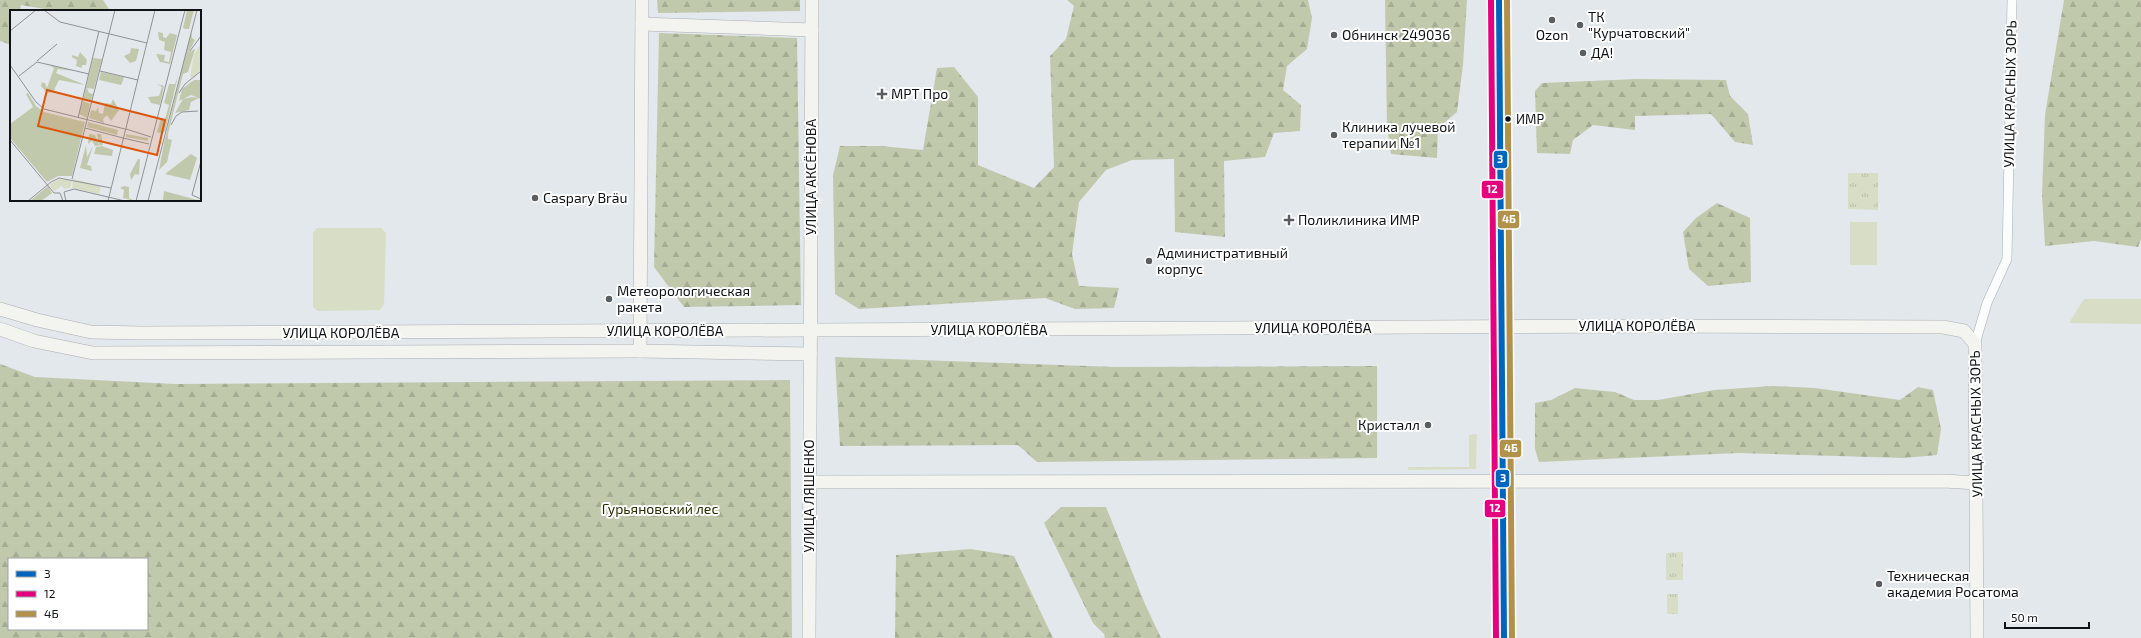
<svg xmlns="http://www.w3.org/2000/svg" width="2141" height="638" font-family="'Exo 2',sans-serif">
<defs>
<pattern id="forest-firs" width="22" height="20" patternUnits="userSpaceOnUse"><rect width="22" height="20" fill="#c1c9ad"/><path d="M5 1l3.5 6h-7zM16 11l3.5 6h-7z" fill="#a5ac94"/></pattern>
<pattern id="park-tufts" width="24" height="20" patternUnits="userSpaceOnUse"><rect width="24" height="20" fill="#d7dec5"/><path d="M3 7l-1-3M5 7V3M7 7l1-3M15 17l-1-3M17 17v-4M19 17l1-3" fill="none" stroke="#b8bea8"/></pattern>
</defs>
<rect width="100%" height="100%" fill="#e3e8ed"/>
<g fill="#d7dec5">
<rect x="1850" y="222" width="27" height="43"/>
<polygon points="317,228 381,228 386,233 384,304 380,310 318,311 313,307 313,233"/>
<polygon points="2084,299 2141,299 2141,324 2069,323"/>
<polygon points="1477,434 1476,469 1408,470 1408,467 1469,467 1469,435"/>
</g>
<g fill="url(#forest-firs)" fill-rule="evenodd">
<polygon points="0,0 103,0 109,9 105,11 57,11 21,5 20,11 11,11 11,45 0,41"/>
<polygon points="657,0 800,0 800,11 658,13"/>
<polygon points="1067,0 1308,0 1312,18 1307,49 1287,66 1283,90 1301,105 1300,131 1274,133 1265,157 1224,161 1225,237 1175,232 1174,159 1132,160 1106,170 1079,202 1072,254 1079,286 1119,288 1114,308 1075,309 1045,298 859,309 835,294 833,175 840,146 880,146 923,150 937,68 954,67 978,97 978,165 1034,188 1054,167 1050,56 1066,39 1074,6"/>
<polygon points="1385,0 1467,0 1463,65 1457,112 1438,128 1437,158 1391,154 1387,127"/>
<polygon points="2064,0 2141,0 2141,239 2138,247 2094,241 2045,246 2042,195 2045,115"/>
<polygon points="659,33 797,38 801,305 684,307 654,267"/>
<polygon points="1636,79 1726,80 1730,96 1748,114 1753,145 1735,142 1711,114 1635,116 1635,130 1593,125 1573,140 1570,154 1537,153 1535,91 1542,83"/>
<polygon points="1717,203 1750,218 1751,282 1708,286 1689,269 1683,232 1696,218"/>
<polygon points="835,357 1116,367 1377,366 1377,458 1037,462 1018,445 840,446"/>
<path d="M0,364L35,377L175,384L790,380L792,638H0ZM9,559H147V629H9Z"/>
<polygon points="1773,386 1815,388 1900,400 1918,387 1933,390 1941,429 1937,455 1904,458 1738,453 1539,462 1535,449 1535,403 1551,400 1575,388 1615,392 1634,400 1658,400 1714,390"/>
<polygon points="1061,507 1106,507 1145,604 1161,638 1105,638 1104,634 1093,623 1044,523"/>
<polygon points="971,549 1014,556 1053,638 895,638 896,555"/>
</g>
<g fill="url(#park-tufts)">
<polygon points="1848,173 1878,173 1878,210 1848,209"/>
<polygon points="1683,552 1683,580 1666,580 1666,553"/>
<rect x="1667" y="594" width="11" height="20"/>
</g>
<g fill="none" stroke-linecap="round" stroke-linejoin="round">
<g stroke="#aaaeb2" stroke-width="10">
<polyline id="street" points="1975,344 1987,303 2007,259 2012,0"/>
</g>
<g stroke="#aaaeb2" stroke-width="14">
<g id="secondary">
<polyline points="642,24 812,30"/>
<polyline points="0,309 37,320 91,332 142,333 1655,326 1943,327 1964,331 1975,344 1977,638"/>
<polyline points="0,329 34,341 93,353 640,351 810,354"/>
<polyline points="640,351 642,0"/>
<polyline points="809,482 1944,481 1977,483"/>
<polyline points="809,638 812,0"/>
</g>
</g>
<g stroke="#aba999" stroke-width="15">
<polyline id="primary" points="1499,0 1504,481 1504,638"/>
</g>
<use href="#street" stroke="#fbfcfc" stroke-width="9"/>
<use href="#secondary" stroke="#f3f3ef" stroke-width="13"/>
<use href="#primary" stroke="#ecebe1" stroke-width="14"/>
<g stroke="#fff" stroke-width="9">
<polyline id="bus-1" points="1499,0 1504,638"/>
</g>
<g stroke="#fff" stroke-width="9">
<polyline id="bus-2" points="1491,0 1496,638"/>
</g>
<g stroke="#fff" stroke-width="9">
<polyline id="bus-3" points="1507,0 1512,638"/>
</g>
<use href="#bus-1" stroke="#0065bd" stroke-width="6"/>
<use href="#bus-2" stroke="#e5007d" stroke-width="6"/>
<use href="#bus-3" stroke="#b2924a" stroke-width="6"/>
</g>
<g fill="#5a5e61" stroke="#fff" stroke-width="1.5">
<circle cx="1552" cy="20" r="4"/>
<circle cx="1580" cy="25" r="4"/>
<circle cx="1334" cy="35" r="4"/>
<circle cx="1583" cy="53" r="4"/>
<path d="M880 88h4v4h4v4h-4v4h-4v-4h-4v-4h4z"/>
<circle cx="1334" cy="135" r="4"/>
<circle cx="535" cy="198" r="4"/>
<path d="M1287 214h4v4h4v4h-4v4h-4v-4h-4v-4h4z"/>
<circle cx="1149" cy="261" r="4"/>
<circle cx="609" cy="299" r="4"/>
<circle cx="1428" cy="425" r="4"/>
<circle cx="1879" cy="584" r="4"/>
</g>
<circle fill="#101316" stroke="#fff" stroke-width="1.5" cx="1508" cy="119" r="3.5"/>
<g text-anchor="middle" stroke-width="4" stroke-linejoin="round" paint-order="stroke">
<g font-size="13" fill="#101316" stroke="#fff" text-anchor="start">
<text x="1516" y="124">ИМР</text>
</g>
<g font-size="14" fill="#101316" stroke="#fff" text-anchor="start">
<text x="1588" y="22">ТК<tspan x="1588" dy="16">"Курчатовский"</tspan></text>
<text x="1342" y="40">Обнинск 249036</text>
<text x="1552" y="40" text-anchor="middle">Ozon</text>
<text x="1591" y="58">ДА!</text>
<text x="891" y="99">МРТ Про</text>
<text x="1342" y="132">Клиника лучевой<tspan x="1342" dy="16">терапии №1</tspan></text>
<text x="543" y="203">Caspary Bräu</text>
<text x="1298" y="225">Поликлиника ИМР</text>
<text x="1157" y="258">Административный<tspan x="1157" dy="16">корпус</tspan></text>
<text x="617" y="296">Метеорологическая<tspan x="617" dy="16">ракета</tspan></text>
<text x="1420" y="430" text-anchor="end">Кристалл</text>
<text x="1887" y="581">Техническая<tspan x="1887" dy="16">академия Росатома</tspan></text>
</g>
<g font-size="14" fill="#101316" stroke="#fff">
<text transform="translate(2010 94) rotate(-89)" y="5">УЛИЦА КРАСНЫХ ЗОРЬ</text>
<text transform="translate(811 177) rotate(-90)" y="5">УЛИЦА АКСЁНОВА</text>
<text x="1637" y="331">УЛИЦА КОРОЛЁВА</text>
<text x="1313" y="333">УЛИЦА КОРОЛЁВА</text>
<text x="989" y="335">УЛИЦА КОРОЛЁВА</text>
<text x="665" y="336">УЛИЦА КОРОЛЁВА</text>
<text x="341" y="338">УЛИЦА КОРОЛЁВА</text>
<text transform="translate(1976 424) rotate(-91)" y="5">УЛИЦА КРАСНЫХ ЗОРЬ</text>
<text transform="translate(809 496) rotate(-90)" y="5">УЛИЦА ЛЯШЕНКО</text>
</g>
<g font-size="14" fill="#2a2e02" stroke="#fff">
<text x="660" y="514">Гурьяновский лес</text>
</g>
</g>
<g transform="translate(10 10)">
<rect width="191" height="191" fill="#e3e8ed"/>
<path d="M191,34V58L184,67L180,68L184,44Z" fill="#d7dec5"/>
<path d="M177,0H184L179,19H176L173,18ZM148,22L153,23V27L156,28L160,23L167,25L160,54L150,52L146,44L155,45L154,51L159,52L161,42L154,40L155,32L149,30ZM181,22L182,28L185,30L179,42L185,39L178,62L173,64L158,124V129L162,130L157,152L149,160L154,133ZM121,38L129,39L126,51L120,53L114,46L120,43ZM70,42L77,50L76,55H72V58L66,56L67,50L62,47V45L68,47ZM83,48L92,49L84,79L77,78L79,83L83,84L81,92L73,90ZM39,55L64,61L48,59L46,63L75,75L49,70L43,82L37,83L31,76L32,72L27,71L35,73L37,78L44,58ZM91,62L114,67L112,73L111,75L89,70ZM168,66L155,121L152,124L147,122L151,108L155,109L159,95L154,93L159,74H165ZM184,70H191V89L181,85L169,91L172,79ZM147,74L154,76L150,95L141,93L138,87L149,86L152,77ZM18,83L26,96L34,102L75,112L62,166H48L37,172L0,128V114L23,97L16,84ZM182,87L189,88L181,92L179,100L165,103L173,89ZM103,89L109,100L101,111L97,105L93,109L94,113L79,108L81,100L86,101L88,97L89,103L93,104L95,93L101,94ZM73,91L80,94L77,108L69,104ZM78,112L108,120L107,125L77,117ZM79,124L85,125L89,135L87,124H91L93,135L85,136L82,131L78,134ZM116,124L138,128V131L116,127ZM76,135L77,147L83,136L77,155L81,156L82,161L70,158ZM92,136L103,140L102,146L84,144L86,137ZM181,144L187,148L180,170L155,164ZM128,149H130L129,165L125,164L121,170L120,164ZM38,176L42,183L31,191H20ZM114,176L119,177V188L125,191L113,188L114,180L110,178ZM154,181L191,191H153Z" fill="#c1c9ad"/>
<path d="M49,169L62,170L60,178L54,179L52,176L44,181L39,175ZM63,169L91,176L89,184L62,178Z" fill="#d7dec5"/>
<path fill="none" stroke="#8f9397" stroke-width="1" d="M34,0L50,12L137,33M0,21L26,0M180,41L191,26M27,51L47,34M0,55L26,92L34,99L115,119M90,61L128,70M9,66L27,52L79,64M169,83L175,74L191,61M68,108L89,21M161,115L166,106L172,102L188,101M75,118L113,128M116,119L141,127M113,128L139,134M0,130L44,183H50L53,191M191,151L182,185L191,189M62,169L105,0M18,191L41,172L49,168L101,178M56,191L54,182L64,179L115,191M98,191L145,0M126,191L175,0M138,191L187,0"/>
<path fill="#dd560c" fill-opacity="0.15" stroke="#dd560c" stroke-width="2" d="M37,80L155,110L147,145L28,116Z"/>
<rect width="191" height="191" fill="none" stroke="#101316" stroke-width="2"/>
</g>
<g stroke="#fff" stroke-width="1.5">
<rect x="1493" y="150" width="15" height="19" rx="4" fill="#0065bd"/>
<rect x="1481" y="180" width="23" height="19" rx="4" fill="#e5007d"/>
<rect x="1497" y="210" width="23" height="19" rx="4" fill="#b2924a"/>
<rect x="1499" y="439" width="23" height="19" rx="4" fill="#b2924a"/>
<rect x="1495" y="469" width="15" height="19" rx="4" fill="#0065bd"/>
<rect x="1484" y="499" width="22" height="19" rx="4" fill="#e5007d"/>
</g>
<g font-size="11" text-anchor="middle" font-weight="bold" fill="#fff">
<text x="1500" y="163">3</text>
<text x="1492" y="193">12</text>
<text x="1509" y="223">4Б</text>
<text x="1511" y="452">4Б</text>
<text x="1503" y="482">3</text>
<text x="1495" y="512">12</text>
</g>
<rect x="8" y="558" width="140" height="72" fill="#ffffff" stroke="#9fa1a2"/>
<rect x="16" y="571" width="20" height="6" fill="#0065bd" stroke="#9fa1a2"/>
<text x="44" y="578" font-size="12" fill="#101316">3</text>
<rect x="16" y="591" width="20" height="6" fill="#e5007d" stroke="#9fa1a2"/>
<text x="44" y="598" font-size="12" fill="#101316">12</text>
<rect x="16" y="611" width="20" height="6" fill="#b2924a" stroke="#9fa1a2"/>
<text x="44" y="618" font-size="12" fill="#101316">4Б</text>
<path d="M2005 622v6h84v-6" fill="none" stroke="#101316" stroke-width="2"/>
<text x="2011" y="622" font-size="12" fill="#101316" stroke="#ffffff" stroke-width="3" paint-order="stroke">50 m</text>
</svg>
